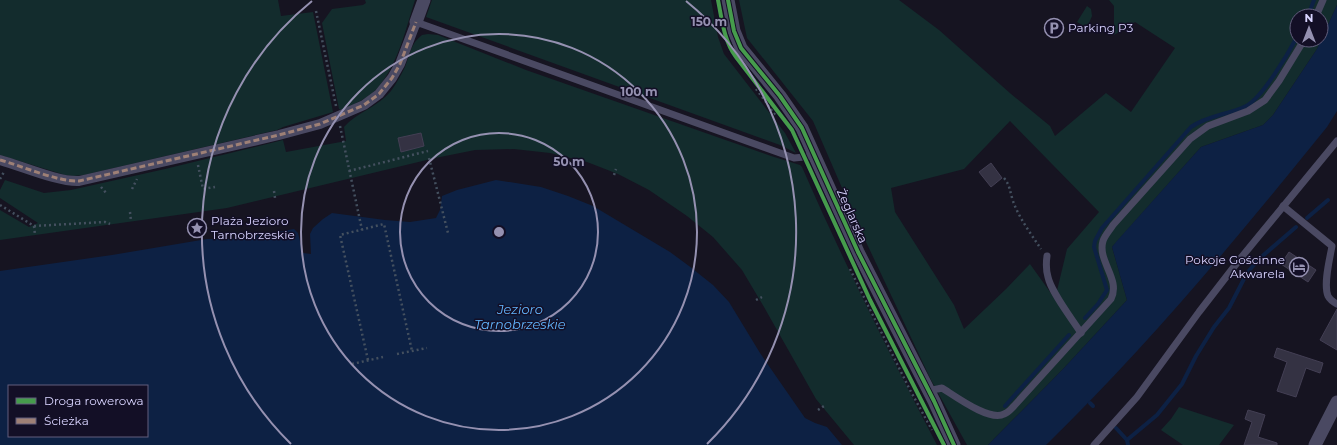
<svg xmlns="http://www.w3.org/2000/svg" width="1337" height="445" font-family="Montserrat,sans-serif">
<rect width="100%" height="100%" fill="#161421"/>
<g fill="#132c2d" fill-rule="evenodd">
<polygon points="0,0 278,0 281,16 313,12 333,112 283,127 277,130 84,175 73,176 65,175 0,155"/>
<path d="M365,0H415C406,28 399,61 380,85C371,97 355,104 342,110L339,109L322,23L332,9L363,5L366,3Z"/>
<polygon points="432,0 711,0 718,37 724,54 785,133 796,153 780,145 426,17"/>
<path d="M739,0H899L939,30L1011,94L1050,126L1055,136L1106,93L1131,112L1175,48L1135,22L1114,35V6L1109,0H1337V5L1317,49L1273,115L1263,125L1201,147L1112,247L1127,300L1064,368L988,445H967L931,380L859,227L813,121L747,38ZM1297,16H1321V40H1297ZM1010,121L1099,212L1067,249L1055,299L1030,264L1006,289L964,329L954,305L895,212L891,188L964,169Z"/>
<polygon points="1087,6 1091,9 1092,16 1089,23 1084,26 1077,22"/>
<path d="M428,34L438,35L526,70L771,156L800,165L802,167C843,261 889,353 937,445H854L816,399L764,307L742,270L713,237L687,216L649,190L618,174L587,162L550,153L514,149L475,150L435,158L227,208L0,240V210L29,227L38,223L0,198V190L5,180L44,193L71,190L165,169L283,140L286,152L346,141L344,127C357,112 378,107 391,91C396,84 401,75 405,67C410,54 411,43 422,35Z"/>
<polygon points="1179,407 1234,425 1219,445 1183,445 1161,430 1171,419"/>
</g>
<g fill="#0d2144" fill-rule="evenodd">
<path d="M1337,5V111L1327,127C1238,237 1148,346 1046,445H988L1064,368L1127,300L1112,247L1116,242L1201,147L1263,125L1273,115L1317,49Z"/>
<path d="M496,180L541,187L568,196L593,206L670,252L689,266L713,285L729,302L760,353L805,418L815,423L827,427L842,445H0V271L112,255L207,239H237L294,229L298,233L303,253L311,254L310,234L313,228L323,219L332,213L385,220L410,222L436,218L440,210L442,196L457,190ZM9,386H147V436H9Z"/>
</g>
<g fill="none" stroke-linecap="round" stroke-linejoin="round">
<g stroke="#0d2144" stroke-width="4">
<polyline points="1308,16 1314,0"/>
<polyline points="1307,218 1328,200"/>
<path d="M1085,318L1098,304L1107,290L1094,247L1095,241L1102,228L1191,127C1208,115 1228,115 1246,106C1262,98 1288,54 1297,37"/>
<polyline points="1090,403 1093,406"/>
<polyline points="1005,406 1069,335"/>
<polyline points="1116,428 1127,440 1128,445"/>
<polyline points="1127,440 1157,415 1182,384 1196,356 1214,327 1229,308 1247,273 1259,259 1296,227"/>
</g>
</g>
<g fill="#343243" stroke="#433f54">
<polygon points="421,133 424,146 401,152 398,138"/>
<polygon points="991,163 1002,178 991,187 979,172"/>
<polygon points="1289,252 1316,270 1308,282 1281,264"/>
<polygon points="1337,309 1337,350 1320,340"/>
<polygon points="1277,348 1323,363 1320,373 1306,368 1296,397 1277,391 1287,362 1274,357"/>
<polygon points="1248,410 1265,415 1258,437 1277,443 1277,445 1244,445 1252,422 1245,419"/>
</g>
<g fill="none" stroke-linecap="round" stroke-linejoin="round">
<g stroke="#44505f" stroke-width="2.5" stroke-dasharray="2 3" stroke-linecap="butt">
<polyline points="316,11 336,106"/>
<polyline points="756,89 776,115"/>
<polyline points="340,126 362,230"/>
<polyline points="429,158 448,233"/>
<polyline points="198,165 203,189 215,187"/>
<polyline points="349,171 428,151"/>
<polyline points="614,175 616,169"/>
<path d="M1004,178C1010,185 1010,192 1013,201C1019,218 1031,234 1041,249"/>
<polyline points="0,179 4,172"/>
<polyline points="101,187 107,194"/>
<polyline points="132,189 137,179"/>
<polyline points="274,191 275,198"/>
<polyline points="0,205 34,226 105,222 110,224"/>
<polyline points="130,212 131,221"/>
<polyline points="34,226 35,235"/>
<polyline points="850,269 910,390 932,430"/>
<polyline points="756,300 762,297"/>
<polyline points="397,354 427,348"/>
<polyline points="368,360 340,235 384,224 412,351"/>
<polyline points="352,364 383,357"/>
<polyline points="818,410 824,406"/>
</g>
<g stroke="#4a4962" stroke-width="7">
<polyline points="1316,16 1323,0"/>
<polyline points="416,22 794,158 815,156"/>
<path d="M1283,206L1332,246C1330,258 1323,284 1328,296C1330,300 1333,302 1337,304"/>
<path d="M1047,256C1046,263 1046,270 1048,277C1051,292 1072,319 1081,333"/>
<path d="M928,391L942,388C955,396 990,422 1004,414C1008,413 1011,409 1014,406L1111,299C1121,279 1097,261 1103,241C1105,235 1110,230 1113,225L1190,139L1208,126L1248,111L1265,100L1279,81L1304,40"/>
<polyline points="1094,445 1137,397 1199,312 1240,259 1337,141"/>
</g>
<path stroke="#4a4962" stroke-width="10" d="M0,160C22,166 58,182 79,181L279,135L320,124L364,105L379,94L392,78L400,64L416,22"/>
<g stroke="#4a4962" stroke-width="13">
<polyline points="728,0 734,31 741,48 780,96 802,128 858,252 934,401 954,445"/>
<polyline points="416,22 424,0"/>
<polyline points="1315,445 1337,402"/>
</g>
<path stroke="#9e8076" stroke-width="3" stroke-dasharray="6 3" stroke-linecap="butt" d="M0,160C22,166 58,182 79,181L279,135L320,124L364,105L379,94L392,78L400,64L416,22"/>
<g stroke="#130f26" stroke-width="6">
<g id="cycleway">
<path d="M718,0C722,20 724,41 736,57L792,130L870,300L944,445"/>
<polyline points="728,0 734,31 741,48 780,96 802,128 858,252 934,401 954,445"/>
</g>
</g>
<use href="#cycleway" stroke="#469c4c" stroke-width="4"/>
</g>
<g fill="none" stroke="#9591b1" stroke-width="2">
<circle cx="499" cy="232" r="99"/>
<circle cx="499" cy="232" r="198"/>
<path d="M291 444A297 297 0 0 1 312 1M686 1A297 297 0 0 1 707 444"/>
</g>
<defs>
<g id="parking-ring" transform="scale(1)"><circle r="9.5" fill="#130f26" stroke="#9591b1" stroke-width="1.5"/><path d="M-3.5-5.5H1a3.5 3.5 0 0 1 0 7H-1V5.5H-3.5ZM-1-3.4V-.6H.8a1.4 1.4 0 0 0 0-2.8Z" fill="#9591b1"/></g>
<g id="sight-ring" transform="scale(1)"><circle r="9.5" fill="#130f26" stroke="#9591b1" stroke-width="1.5"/><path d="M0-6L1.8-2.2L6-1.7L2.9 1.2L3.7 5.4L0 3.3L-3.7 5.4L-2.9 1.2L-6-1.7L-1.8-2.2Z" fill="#9591b1"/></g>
<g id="hotel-ring" transform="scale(1)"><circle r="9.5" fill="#130f26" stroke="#9591b1" stroke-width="1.5"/><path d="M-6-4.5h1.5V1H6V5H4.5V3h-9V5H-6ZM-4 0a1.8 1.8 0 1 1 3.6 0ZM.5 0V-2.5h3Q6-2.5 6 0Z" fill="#9591b1"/></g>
</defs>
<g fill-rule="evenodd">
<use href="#parking-ring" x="1054" y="28"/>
<use href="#sight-ring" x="197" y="228"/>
<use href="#hotel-ring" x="1299" y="267"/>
</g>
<g text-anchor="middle" stroke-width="3" stroke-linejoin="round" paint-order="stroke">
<g font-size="12" fill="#d9d4ff" stroke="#130f26" text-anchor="start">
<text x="1068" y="32">Parking P3</text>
<text x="211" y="225">Plaża Jezioro<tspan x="211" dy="14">Tarnobrzeskie</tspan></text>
<text x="1285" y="264" text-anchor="end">Pokoje Gościnne<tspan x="1285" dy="14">Akwarela</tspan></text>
</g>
<g font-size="12" fill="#d9d4ff" stroke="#130f26">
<text transform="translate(852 216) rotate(66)" y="4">Żeglarska</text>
</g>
<g font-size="13" font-style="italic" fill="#62b6ff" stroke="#130f26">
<text x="520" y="314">Jezioro<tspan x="520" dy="15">Tarnobrzeskie</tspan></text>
</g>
</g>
<circle cx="499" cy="232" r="6" fill="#9591b1" stroke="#130f26" stroke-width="2"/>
<g font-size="12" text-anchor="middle" font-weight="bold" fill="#9591b1" stroke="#130f26" stroke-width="3" stroke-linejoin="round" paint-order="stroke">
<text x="709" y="26">150 m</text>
<text x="639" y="96">100 m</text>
<text x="569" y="166">50 m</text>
</g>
<rect x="8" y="385" width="140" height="52" fill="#130f26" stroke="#625e7d"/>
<rect x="16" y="398" width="20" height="6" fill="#469c4c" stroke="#625e7d"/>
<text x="44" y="405" font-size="12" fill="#d9d4ff">Droga rowerowa</text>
<rect x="16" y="418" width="20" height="6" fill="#9e8076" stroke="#625e7d"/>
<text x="44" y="425" font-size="12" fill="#d9d4ff">Ścieżka</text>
<g transform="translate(1309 28)"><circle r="19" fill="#130f26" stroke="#625e7d"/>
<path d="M0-3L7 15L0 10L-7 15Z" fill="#9591b1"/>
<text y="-6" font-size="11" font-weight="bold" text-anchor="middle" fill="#d9d4ff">N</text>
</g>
</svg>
